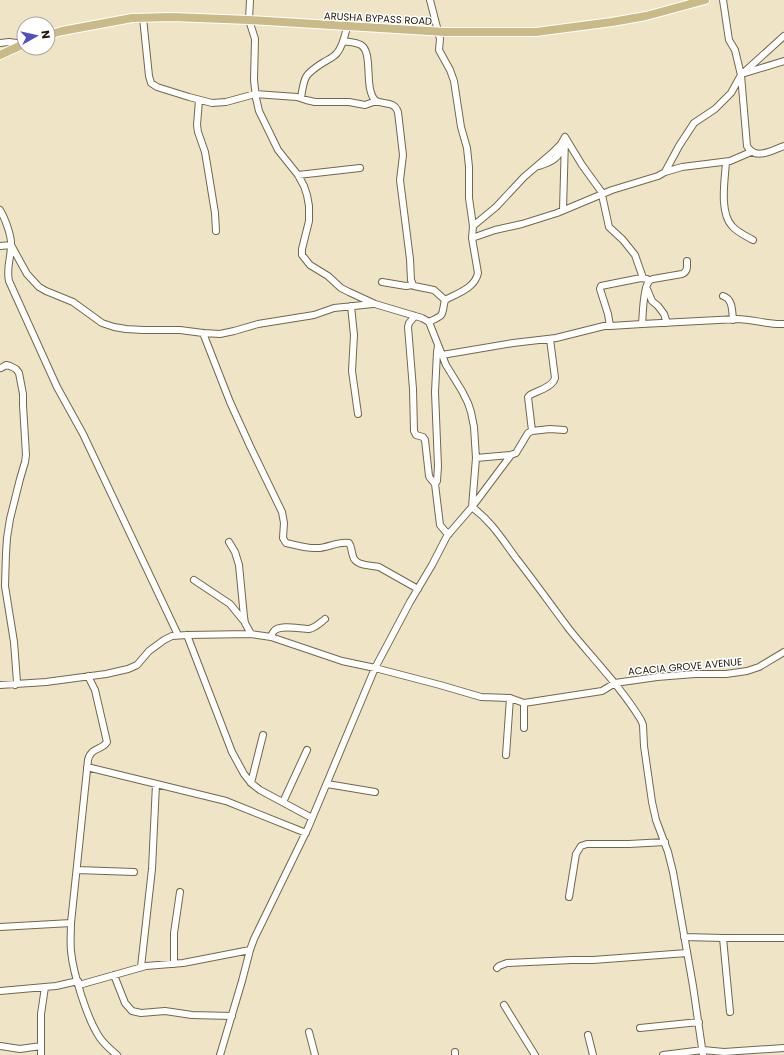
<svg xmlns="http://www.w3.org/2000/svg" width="784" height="1055" font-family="Poppins,sans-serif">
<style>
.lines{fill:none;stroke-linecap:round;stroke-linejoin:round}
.minor-casing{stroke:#71684c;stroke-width:8}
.major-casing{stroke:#fff;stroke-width:10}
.minor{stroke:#fff;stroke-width:6}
.major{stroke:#caba87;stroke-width:8}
.labels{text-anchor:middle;stroke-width:3;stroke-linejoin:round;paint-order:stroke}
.street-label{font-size:10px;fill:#1b180d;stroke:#fff}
</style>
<rect width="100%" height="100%" fill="#efe5c6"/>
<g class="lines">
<defs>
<path id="minor" d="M723,0L729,40L735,50L741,75L747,146C755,161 772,150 784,146
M143,18L149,76L151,83L157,87L189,97L212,103L226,102L255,94L297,97L306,100L315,102H349L365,105L376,101
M343,41C348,42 356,42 361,45C374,53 363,90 376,101C386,105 394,101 398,112L403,155L400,180L410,259L411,280L413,285L414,286L434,290L445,300
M0,43L9,42L24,44
M745,73L784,61
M301,98C304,76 305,74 324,62C329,59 334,57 337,53C343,46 345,35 347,27
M199,100L197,125L198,132L205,152L208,170L215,213L216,231
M565,137L582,165L603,194
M726,162C725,179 719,212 732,226C737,232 746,236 753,240
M539,166C552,162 560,158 563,144
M665,172L679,146L694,123L715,109L731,93L741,75L784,36
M298,175L360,168
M602,195L609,227L623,240L635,255L643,278
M0,210C5,218 12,237 11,246C11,258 6,268 9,281L57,387L83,434L178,635
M563,210L565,139
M473,226L496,207L524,177L552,153L561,144L565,137
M472,238L495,230L522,224L557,213L612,190L658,176L665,172L682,167L730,161L751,152
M0,246L11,245L27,274L39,287L46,291L73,302L102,323L114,327L126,329L143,330H180L203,333L220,334L234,331L258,324L314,315L334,308L373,304
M382,282L406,286L413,285
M647,289L652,301L658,306L664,314L667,323
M723,296C733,299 732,311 733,320
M351,306L354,335L352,371L358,414
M415,316L409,323L408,327L413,389L414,431L416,435L423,437L425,440L429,476C430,479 433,481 435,484L440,525L445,531L449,534
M429,322C446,314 441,316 445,300C458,293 475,288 478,273L472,238L473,226L469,198V167L467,148L461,127L454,81L450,70L439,50L440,39L430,0
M642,324C643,314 643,290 648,283C650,280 650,280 653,279L682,274C688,272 687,266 687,261
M610,326L608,314L600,289L601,286L641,278L647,279
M203,333L230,402L250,446L282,512L284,523L283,538L286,543C296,545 307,549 317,548C328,548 338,541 349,543C352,547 351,551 353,556C355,566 370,565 379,567L418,589
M442,355L513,343L556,338L604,326H610L642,324L737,319C753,319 768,325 784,324
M1,368L6,365L10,366L16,369L19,373L23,394V405L26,455L25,462L20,479L10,519L7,538L6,553L5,586L14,642L17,682L15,685
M532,431L528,397L530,395C537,391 553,387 555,378L550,339
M511,455L472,507C492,522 502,539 516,558C534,581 551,605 569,629C593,659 621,687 641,720L643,725L644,746L652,802L656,820L668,852L673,872L693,986L703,1055
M476,458L511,455L516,453L528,433L532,431L550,429L564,430
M435,484L437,481L438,466L435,392L437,352L438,346
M229,542L235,552L239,565L244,617L245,623L251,634
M194,580L230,604L243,620
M187,635L232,752L244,774L251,783L260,790L312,818
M271,637C272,635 272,633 274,631C280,624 300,629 309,629C315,628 320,623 325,619
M88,676L95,690L107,742C101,751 91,747 88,760L71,923C71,932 70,942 71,951C73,973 87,1019 100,1038C105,1045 111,1050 117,1055
M0,685L46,682L106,674L128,669L137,665L149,651L164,640L172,636L187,635L251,634L271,637L342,661L375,668L440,685L481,697L510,698L524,703L602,691L615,683L657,677L695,674H726L747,671L759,667L784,652
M524,728V703
M506,755L510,698
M87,767L226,801L306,833
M251,783L263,735
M327,784L375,792
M283,802L307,750
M77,870L134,872
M569,897L576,854L581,846L587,844H629L665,842
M0,927L71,923
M684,937L723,938H784
M723,938L730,1012
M174,964V933L180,892
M141,967L152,869L156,784
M497,968L499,966L507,963L572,960H593L687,953
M114,975L125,1003L132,1011L141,1013L165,1011L192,1015L232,1016
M79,985L146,966L183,963L250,950
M0,991L56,986L78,981
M504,1005L535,1055
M640,1028L699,1022
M309,1032L315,1055
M588,1035L593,1055
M0,1046L20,1049L41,1046
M41,1055V1014L45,987
M220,1055L242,981L250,950L254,939L308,828L375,668L410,602L432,565L447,536L472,507L476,458L474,427L471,412L468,403L462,391L446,365L429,322L422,318L375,304L349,292L341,288L328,276L310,265L302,255V249L309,221V206L307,195L304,186L298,175L278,150L259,111L256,98L254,80L255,39L249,20L250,0
M455,1055V1052
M663,1055L703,1050L724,1052L784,1048"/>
<path id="major" d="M48,35L62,31L132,18L172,17L249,20L445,32H536L612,22L646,16L705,0
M0,55L24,44"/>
</defs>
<use href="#minor" class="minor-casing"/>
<use href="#major" class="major-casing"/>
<use href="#minor" class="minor"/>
<use href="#major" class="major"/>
</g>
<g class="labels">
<g class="street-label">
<text transform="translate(378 18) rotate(3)" y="4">ARUSHA BYPASS ROAD</text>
<text transform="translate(685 666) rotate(-5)" y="4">ACACIA GROVE AVENUE</text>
</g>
</g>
<g transform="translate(36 36) rotate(82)"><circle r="19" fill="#ffffff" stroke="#a4a39e"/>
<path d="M0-3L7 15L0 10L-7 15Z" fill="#504fc6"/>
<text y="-6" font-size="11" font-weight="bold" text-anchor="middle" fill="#1b180d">N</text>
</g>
</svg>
